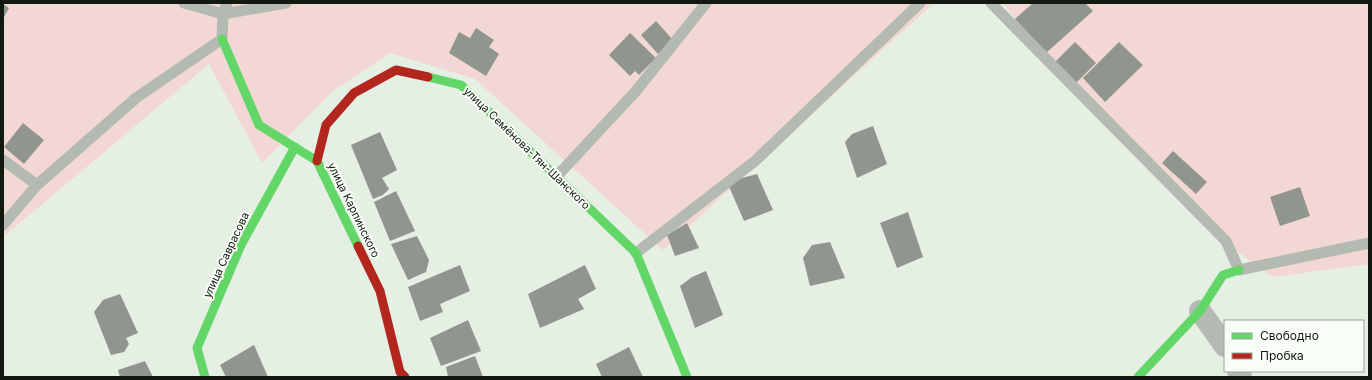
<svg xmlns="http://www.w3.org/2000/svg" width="1372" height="380" font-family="Inter,sans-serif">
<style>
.green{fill:#f3d7d5}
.building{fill:#90968e}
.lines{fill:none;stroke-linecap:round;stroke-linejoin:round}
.lane{stroke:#b3bab1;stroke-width:11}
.street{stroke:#b3bab1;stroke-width:22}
.fast{stroke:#63d668;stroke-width:9}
.jam{stroke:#b3261e;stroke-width:9}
.labels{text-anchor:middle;stroke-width:4;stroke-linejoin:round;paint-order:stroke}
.street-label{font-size:11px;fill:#131911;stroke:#f7fef5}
</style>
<rect width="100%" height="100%" fill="#e6efe4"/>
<path class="green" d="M3,3H934L663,250L475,79L390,53L333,91L262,163L209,64L3,237Z
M1003,3H1369V264L1273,277L1231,247L1015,19Z"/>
<path class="building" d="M1033,3H1085L1093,11L1046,53L1015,19Z
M3,4L9,8L3,19Z
M656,21L673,40L658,54L641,35Z
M476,28L494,40L489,47L499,54L486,76L449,53L459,32L470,38Z
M630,33L656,58L639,75L635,71L630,76L609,55Z
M1075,42L1096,63L1076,83L1055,62Z
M1119,42L1143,65L1105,102L1083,78Z
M23,123L44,140L24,164L4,147Z
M873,126L887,164L857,178L845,142L852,134Z
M380,132L397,170L382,178L389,189L383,195L373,199L351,145Z
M1173,151L1207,182L1196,194L1162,163Z
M757,174L773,210L744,221L727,182Z
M1300,187L1310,216L1280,226L1270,197Z
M396,191L415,231L390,241L374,202Z
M908,212L923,257L897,268L880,223Z
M687,223L699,248L675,256L667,235Z
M417,236L429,260L426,272L408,280L391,244Z
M830,242L845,278L810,286L803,258L812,245Z
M460,265L470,291L440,304L443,312L420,321L408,287Z
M585,265L596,289L578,299L584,309L540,328L528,294Z
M706,271L723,315L695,328L680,286L692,277Z
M120,294L138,333L126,338L129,344L124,352L111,355L94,312L103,300Z
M468,320L481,351L441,366L430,338Z
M254,345L268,377H226L220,365Z
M629,347L643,377H602L596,364Z
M475,356L483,377H448L446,367Z
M145,361L153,377H120L118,370Z"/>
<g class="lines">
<path class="lane" d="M184,3L223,14L286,3
M991,3L1226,241L1239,270L1369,243
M3,160L37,185
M557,176L636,91L706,3
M3,225L37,185L136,98L222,39L223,14L227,3
M636,253L755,161L920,3"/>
<path class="street" d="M1200,311L1225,346
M1238,371L1241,377"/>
<path class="fast" d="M222,39L259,125L317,161L358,246
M428,77L461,85L636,253L687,377
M205,377L197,348L241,245L295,147
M1138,377L1200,311L1223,275L1239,270"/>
<path class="jam" d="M317,161L326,125L354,93L396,70L428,77
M358,246L380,291L400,372L405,377"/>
</g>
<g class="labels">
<g class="street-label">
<text transform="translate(527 148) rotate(44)" y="4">улица Семёнова-Тян-Шанского</text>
<text transform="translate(354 210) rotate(64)" y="4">улица Карпинского</text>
<text transform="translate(226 255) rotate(-65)" y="4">улица Саврасова</text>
</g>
</g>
<rect width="1372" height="380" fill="none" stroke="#131911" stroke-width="8"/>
<rect x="1224" y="320" width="140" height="52" fill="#f7fef5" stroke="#9ca29a"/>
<rect x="1232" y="333" width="20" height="6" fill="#63d668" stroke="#9ca29a"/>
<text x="1260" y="340" font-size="12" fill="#131911">Свободно</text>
<rect x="1232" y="353" width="20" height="6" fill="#b3261e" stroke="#9ca29a"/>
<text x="1260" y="360" font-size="12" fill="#131911">Пробка</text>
</svg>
